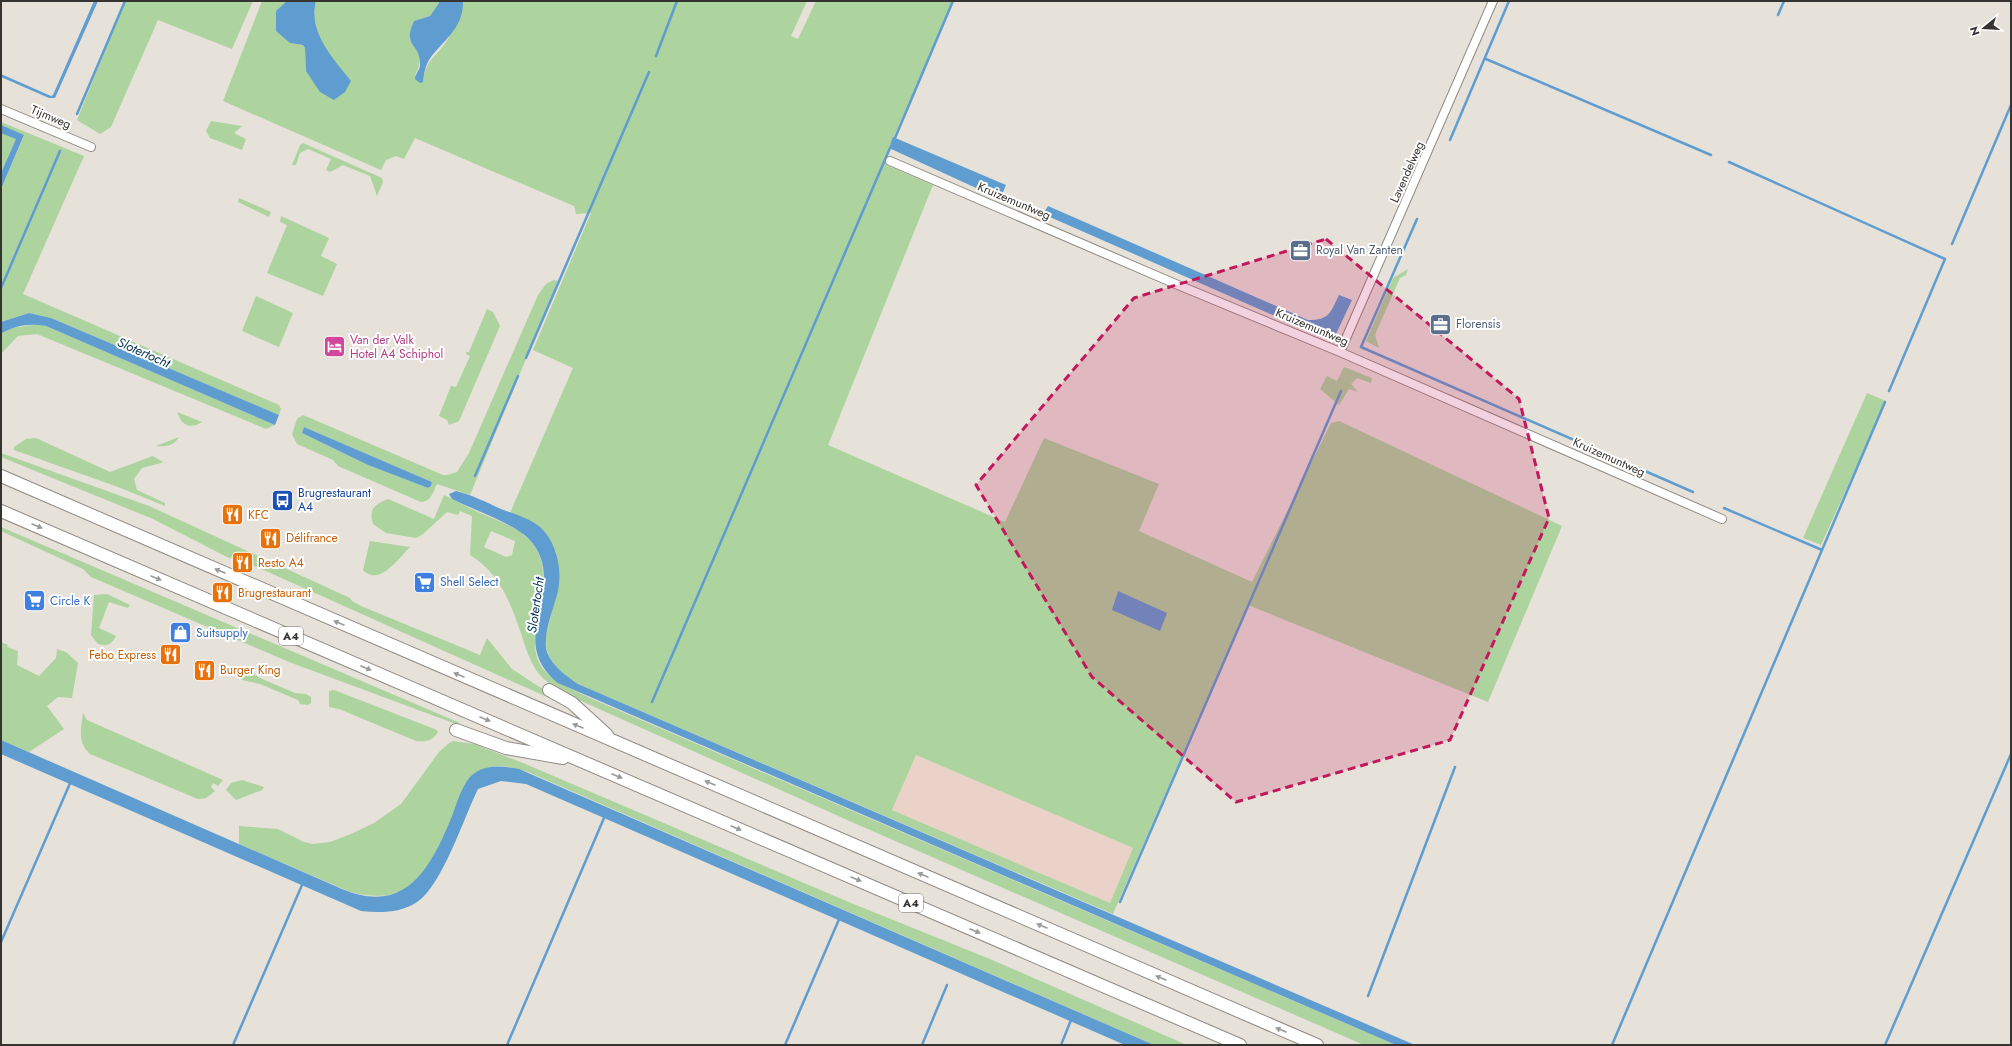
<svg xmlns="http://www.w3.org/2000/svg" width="2012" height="1046" font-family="Jost,sans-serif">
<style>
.industrial{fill:#ead2c8}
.green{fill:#add39f;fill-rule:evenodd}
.water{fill:#5f9dd1}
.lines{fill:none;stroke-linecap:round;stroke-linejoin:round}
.stream{stroke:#5f9dd1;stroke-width:2.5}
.minor-casing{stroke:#8e8982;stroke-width:10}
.highway-casing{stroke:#8e8982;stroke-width:14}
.minor{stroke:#fff;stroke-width:8}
.highway{stroke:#fff;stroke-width:12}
.oneway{fill:#9a9a98}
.marked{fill:#c2185b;fill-opacity:0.2;stroke:#c2185b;stroke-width:3;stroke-dasharray:8 5;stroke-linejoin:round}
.labels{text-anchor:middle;stroke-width:4;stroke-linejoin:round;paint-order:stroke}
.shield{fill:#fff;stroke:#72716f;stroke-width:1}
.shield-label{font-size:11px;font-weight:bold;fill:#363431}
.street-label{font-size:12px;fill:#363431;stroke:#fff}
.service-label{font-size:12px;fill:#4e5e75;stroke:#fff;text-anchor:start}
.hotel-label{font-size:12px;fill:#b23c85;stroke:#fff;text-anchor:start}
.transit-label{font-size:12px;fill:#164399;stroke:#fff;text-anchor:start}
.food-label{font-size:12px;fill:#c56008;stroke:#fff;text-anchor:start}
.shop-label{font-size:12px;fill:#366cbe;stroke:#fff;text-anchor:start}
.water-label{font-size:13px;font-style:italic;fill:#003154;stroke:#fff}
</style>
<rect width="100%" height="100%" fill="#e6e1d9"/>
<path class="industrial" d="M916,755L1133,848L1110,903L892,810Z"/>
<path class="green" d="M125,1H253L232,49L158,20L111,127L100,134L77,120Z
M262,1H287L290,43L303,45L305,48L306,71L328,52C317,39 312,18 316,1H438L439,3L430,16L414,21L410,40C419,52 423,61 415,75L423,82C426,58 435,59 446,42C453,32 458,17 463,5V1H807L791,36L798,39L816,1H954L889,148L886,165L933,185L828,445L1005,522L1044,438L1159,484L1139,531L1252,582L1331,423L1339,421L1562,526L1488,702L1248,605L1113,914L578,684L561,673L552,661L547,651L545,640L559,580L556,552L529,521L510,513L573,368L533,350L591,213L576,214L574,206L415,138L404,159L396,156L386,160L381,170L223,101ZM916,755L1133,848L1110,903L892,810Z
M211,121L242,126L234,133L246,139L242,150L210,138L206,131Z
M1,122L84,156L23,294L279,405L281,409L279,415L51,318L29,313L1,322V189L24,136L16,139L1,173Z
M303,143L382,178L383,182L377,196L370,176L343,165L330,172L326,170L331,159L308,149L300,153L296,165H292L300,145Z
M239,198L271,212L269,217L238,202Z
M281,216L329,238L321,256L337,264L323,296L267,273L287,225L280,222Z
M1408,269L1406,275L1400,278L1375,335L1379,348L1366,341L1393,278Z
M554,280L558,281L470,495L437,484C433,492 431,502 421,502L338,466L333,460L297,444L292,434L297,419L303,415L443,475H447L457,472L469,453L538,295L546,284ZM304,427L432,482L431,486L428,488L368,465L302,433Z
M256,296L293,313L279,347L242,331Z
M487,309L493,312L500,326L459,421L449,425L447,420L439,416L451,386L456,387L470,356L466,354V352H469Z
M38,324L46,326L275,425L266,429L37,334L18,336L1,354V334L12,328Z
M1344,367L1372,378L1371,383L1357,378L1351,384L1358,392L1349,389L1339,405L1320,389L1327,376L1337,381Z
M1867,393L1886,401L1821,545L1803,538Z
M177,412L202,422C189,430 182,425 177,412Z
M179,437C174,446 165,447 156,446Z
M36,438L110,472L153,456L163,462L161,463L142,468L134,479L137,490L165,503V506L118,487L14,450V447L26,439Z
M1,453L149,506L350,598L352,601L361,606L480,655L487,638L512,669L558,699L556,701L257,567L227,557L153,519L1,457Z
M444,495C455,500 465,506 476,511C495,520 520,527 533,544C564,586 511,645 550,676C561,685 577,691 590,698L1396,1045H1364L854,823L570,696C558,689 544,682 536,670C530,660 525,647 522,636C511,604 500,573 470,555L472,516L460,511L458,515L447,512L423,534L416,538L386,533L373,524C369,510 373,505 388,499L434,519ZM491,531L515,541L512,555L506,557L484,547Z
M1,527L460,723L456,724L289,662L91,577L83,569L1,531Z
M370,541L410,547C398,559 379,587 363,570Z
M107,594L130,605L128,608L109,602L99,628L116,636C112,644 107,647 98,644L91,635L94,595Z
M1,642L8,645L7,647L18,651L17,665L39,676L56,658L57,649L66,652L78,663L72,698L58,697L47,706L64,729L29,752L1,740Z
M245,669L262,679L295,693L306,694L311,697V703L308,705L300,704L298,700L260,684L242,680L240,675Z
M334,690L437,730L438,732C432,741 427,742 416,741L339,709L329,707V691Z
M83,713L87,720L223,780L218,786L213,783L211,787L215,791L206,798L198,799L90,754C77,742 81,729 83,713Z
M453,741L474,744L523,763L851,903L990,959L1187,1045H1154L528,772C515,769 500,763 486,768C478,771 474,777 469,784C460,795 456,806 451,819C429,870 412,910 348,891L239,844V826L278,829L304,842L313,844L330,842L351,834L374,823L401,804L439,752L449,743Z
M242,780L264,787L262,790L236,800L226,790L231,783Z"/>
<path class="water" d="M94,1H98L55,98H49L1,77V74L51,96L53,95Z
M287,1H316C308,33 333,58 351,81L345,92L334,100L320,92L306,71L305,48L303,45L290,43L276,31V11Z
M438,1H463C464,29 442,41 429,60C425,67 424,74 423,82L420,83L415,79C415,74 420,70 420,65C420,41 402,48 414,21L430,16L439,3Z
M1,125L24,135L1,189V173L16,139L1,133Z
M893,137L1006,185L1000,199L889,148Z
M1048,206L1308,320C1330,320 1330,313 1339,295L1352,300L1336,334L1325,338L1043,214Z
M29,313L51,318L279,415L275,425L46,326C31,323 14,325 1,334V322Z
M304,427L432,482L431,486L428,488L368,465L302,433Z
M456,491C472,495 486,502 501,509C514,514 529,518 540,527C558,543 563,573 557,595C553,610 542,637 547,652C553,667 565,675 578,684L1415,1045H1396L558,683C502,638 573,585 528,538C514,524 472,509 452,499L449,494Z
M1118,591L1167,613L1160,631L1112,610Z
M1,740L342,889C407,916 431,867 452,816C457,803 461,788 470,777C484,763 502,766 519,769L1154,1045H1125L526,784L501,781L478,789C464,817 442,886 417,902C401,913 380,913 361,911L1,754Z"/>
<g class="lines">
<path class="stream" d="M1778,15L1784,1
M656,56L677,1
M1486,59L1711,155
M77,114L125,1
M895,138L953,1
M1450,140L1509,1
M1729,162L1945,259L1889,391
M1417,219L1361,347L1693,492
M1952,244L2011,105
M1,288L60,151
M526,358L649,72
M475,476L518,376
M1822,550L1885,402
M652,702L890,148
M1120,902L1341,391
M1,942L71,781
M1368,996L1455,767
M233,1045L302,885
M507,1045L604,818
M785,1045L840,917
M922,1045L947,985
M1061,1045L1071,1020
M1612,1045L1822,550L1724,508
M1885,1045L2011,754"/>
<defs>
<path id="minor" d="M1,109L91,147
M890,161L1178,285L1340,352L1722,519
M1340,352L1493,1"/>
<path id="highway" d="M1,476L1317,1045
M1,511L1240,1045
M549,690L572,703L607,735
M456,730L506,748L563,758"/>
</defs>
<use href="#minor" class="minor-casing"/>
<use href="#highway" class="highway-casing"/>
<use href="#minor" class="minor"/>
<use href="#highway" class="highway"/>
</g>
<defs><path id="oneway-solid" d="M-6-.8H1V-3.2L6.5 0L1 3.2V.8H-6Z"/></defs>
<g class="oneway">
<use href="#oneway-solid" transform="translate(37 526) rotate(23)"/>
<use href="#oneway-solid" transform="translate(220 571) rotate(-157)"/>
<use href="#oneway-solid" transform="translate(156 578) rotate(23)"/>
<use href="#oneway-solid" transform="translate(339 623) rotate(-157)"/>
<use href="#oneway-solid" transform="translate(366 668) rotate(23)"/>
<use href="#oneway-solid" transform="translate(459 675) rotate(-157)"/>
<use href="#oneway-solid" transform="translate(485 719) rotate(23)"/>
<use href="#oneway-solid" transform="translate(578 726) rotate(-157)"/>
<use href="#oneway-solid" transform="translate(617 776) rotate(23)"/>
<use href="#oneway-solid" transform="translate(710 783) rotate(-157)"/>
<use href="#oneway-solid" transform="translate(736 828) rotate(23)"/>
<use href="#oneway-solid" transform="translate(923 875) rotate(-157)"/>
<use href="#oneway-solid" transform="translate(856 879) rotate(23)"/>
<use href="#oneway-solid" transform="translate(1042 926) rotate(-157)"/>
<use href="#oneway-solid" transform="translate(975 931) rotate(23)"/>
<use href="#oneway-solid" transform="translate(1161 978) rotate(-157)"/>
<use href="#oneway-solid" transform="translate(1281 1030) rotate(-157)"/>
</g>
<path class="marked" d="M1326,239L1519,399L1549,518L1450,740L1236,802L1092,677L976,485L1134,298Z"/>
<defs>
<symbol id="office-square" viewBox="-11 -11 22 22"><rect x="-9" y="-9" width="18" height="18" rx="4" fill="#5c6f8a" stroke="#fff"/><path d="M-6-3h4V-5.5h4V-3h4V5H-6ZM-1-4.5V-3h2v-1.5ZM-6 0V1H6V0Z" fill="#fff"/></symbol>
<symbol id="hotel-square" viewBox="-11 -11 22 22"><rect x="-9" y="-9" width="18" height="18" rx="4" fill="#d1479c" stroke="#fff"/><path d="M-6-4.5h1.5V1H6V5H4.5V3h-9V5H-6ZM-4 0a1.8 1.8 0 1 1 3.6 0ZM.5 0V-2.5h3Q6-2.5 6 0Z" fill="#fff"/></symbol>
<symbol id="bus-square" viewBox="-11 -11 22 22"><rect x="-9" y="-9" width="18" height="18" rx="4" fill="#1a4fb4" stroke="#fff"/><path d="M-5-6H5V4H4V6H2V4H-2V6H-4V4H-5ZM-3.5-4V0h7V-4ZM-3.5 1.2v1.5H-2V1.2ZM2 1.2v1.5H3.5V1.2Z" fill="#fff"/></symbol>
<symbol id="restaurant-square" viewBox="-11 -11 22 22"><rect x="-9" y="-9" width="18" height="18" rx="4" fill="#e8710a" stroke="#fff"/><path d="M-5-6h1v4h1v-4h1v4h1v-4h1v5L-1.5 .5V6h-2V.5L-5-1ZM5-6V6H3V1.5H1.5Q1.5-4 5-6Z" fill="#fff"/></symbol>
<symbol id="supermarket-square" viewBox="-11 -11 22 22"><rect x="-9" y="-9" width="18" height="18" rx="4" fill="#3f7fe0" stroke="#fff"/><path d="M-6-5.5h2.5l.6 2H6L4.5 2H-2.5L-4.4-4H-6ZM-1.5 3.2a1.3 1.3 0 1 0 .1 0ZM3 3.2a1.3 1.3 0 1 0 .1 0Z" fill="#fff"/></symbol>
<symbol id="shop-square" viewBox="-11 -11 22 22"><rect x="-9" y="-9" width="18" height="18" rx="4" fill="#3f7fe0" stroke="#fff"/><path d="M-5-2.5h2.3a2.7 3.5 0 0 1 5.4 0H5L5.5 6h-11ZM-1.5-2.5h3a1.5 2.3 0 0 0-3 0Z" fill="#fff"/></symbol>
</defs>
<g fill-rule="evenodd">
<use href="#office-square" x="1288" y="238" width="25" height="25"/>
<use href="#office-square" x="1428" y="312" width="25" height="25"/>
<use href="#hotel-square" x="322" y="334" width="25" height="25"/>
<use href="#bus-square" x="270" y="488" width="25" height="25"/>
<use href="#restaurant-square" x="220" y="502" width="25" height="25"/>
<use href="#restaurant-square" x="258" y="526" width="25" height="25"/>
<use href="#restaurant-square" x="230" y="550" width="25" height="25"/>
<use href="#supermarket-square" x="412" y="570" width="25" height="25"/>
<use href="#restaurant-square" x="210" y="580" width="25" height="25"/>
<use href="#supermarket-square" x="22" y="588" width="25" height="25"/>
<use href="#shop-square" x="168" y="620" width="25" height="25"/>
<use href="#restaurant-square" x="158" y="642" width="25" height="25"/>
<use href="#restaurant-square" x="192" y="658" width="25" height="25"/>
</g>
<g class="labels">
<g class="shield">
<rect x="279" y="627" width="24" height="18" rx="3"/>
<rect x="899" y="894" width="24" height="18" rx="3"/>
</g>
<g class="shield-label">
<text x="291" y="640">A4</text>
<text x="911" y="907">A4</text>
</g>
<g class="street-label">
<text transform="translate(51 117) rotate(23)" y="4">Tijmweg</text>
<text transform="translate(1407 172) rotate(-66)" y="4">Lavendelweg</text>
<text transform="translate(1014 201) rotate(23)" y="4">Kruizemuntweg</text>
<text transform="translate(1312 327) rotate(23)" y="4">Kruizemuntweg</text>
<text transform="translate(1609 457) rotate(24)" y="4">Kruizemuntweg</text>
</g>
<g class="service-label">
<text x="1316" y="254">Royal Van Zanten</text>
<text x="1456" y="328">Florensis</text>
</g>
<g class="hotel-label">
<text x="350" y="344">Van der Valk<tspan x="350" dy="14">Hotel A4 Schiphol</tspan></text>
</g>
<g class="transit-label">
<text x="298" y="497">Brugrestaurant<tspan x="298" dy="14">A4</tspan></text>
</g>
<g class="food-label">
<text x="248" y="519">KFC</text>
<text x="286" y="542">Délifrance</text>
<text x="258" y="567">Resto A4</text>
<text x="238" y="597">Brugrestaurant</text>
<text x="156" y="659" text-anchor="end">Febo Express</text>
<text x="220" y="674">Burger King</text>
</g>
<g class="shop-label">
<text x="440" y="586">Shell Select</text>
<text x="50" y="605">Circle K</text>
<text x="196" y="637">Suitsupply</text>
</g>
<g class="water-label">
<text transform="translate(144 352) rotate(24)" y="5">Slotertocht</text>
<text transform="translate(535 605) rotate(-82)" y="5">Slotertocht</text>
</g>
</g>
<rect width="2012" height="1046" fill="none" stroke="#363431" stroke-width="4"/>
<g transform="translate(1984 28) rotate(252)" stroke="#ffffff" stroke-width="3" paint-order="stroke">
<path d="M0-3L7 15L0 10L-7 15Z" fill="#363431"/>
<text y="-6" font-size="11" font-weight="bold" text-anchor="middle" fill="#363431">N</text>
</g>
</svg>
